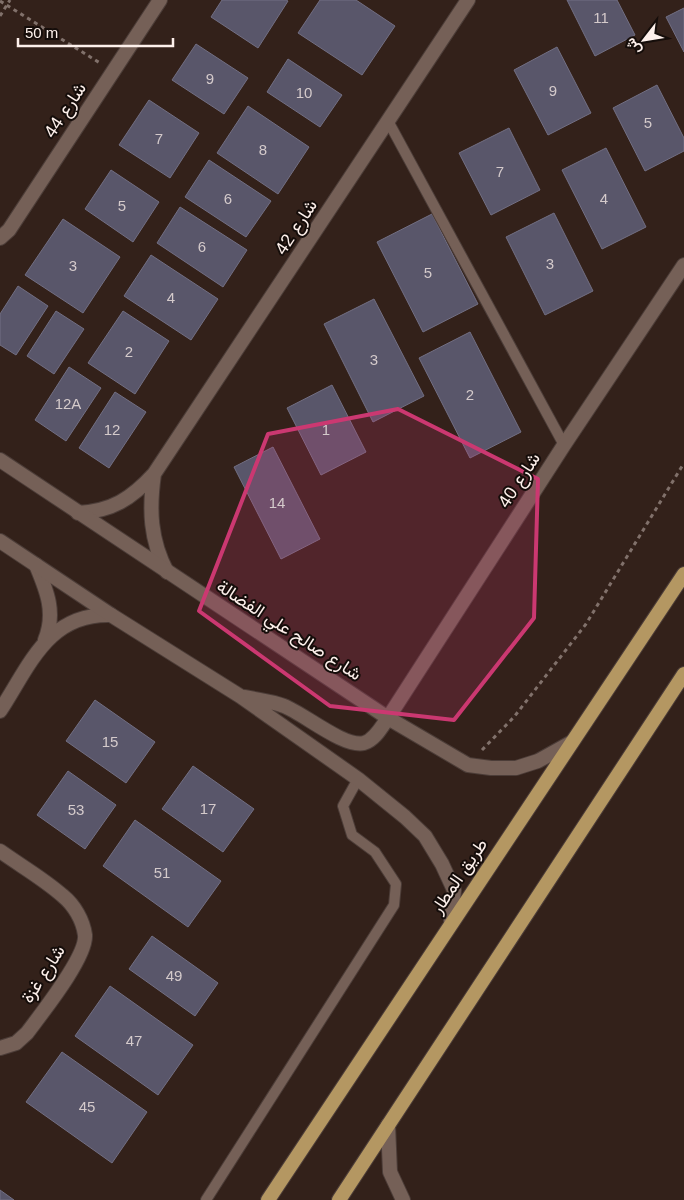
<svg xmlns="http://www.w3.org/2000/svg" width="684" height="1200" font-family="Arial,Vazirmatn,sans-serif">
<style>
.building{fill:#59566a;stroke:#726f83}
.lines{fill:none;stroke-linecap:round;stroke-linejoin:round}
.service-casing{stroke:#4c3d38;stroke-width:12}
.minor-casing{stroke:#4c3d38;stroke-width:16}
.tertiary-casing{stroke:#4c3d38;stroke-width:16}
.trunk-casing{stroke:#4c3d38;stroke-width:16}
.path{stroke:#81716b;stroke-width:3;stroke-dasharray:4 4;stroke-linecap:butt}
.service{stroke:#756057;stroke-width:10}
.minor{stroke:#756057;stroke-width:14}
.tertiary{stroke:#756057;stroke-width:14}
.trunk{stroke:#b49762;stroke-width:14}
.marked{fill:#cb3871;fill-opacity:0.2;stroke:#cb3871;stroke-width:4;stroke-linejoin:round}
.labels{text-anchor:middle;stroke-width:4;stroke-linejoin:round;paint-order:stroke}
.number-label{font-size:15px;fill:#d4cacb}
.street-label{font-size:18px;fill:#fdf0eb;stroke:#150d0a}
</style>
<rect width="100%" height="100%" fill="#33211a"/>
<path class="building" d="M222,0H286L288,1L258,48L211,17Z
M320,0H356L395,26L362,75L298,33Z
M567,0H617L635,35L595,56Z
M684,8V52L666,17Z
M196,44L248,78L224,114L172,80Z
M557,47L591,113L548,135L514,70Z
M288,59L342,95L320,127L267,92Z
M657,85L684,138V151L645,171L613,108Z
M149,100L199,133L170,178L119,145Z
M248,106L309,147L278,194L217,153Z
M509,128L540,190L491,215L459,153Z
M606,148L646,227L602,249L562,170Z
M209,160L271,201L246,237L185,197Z
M111,170L159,202L133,242L85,209Z
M180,207L247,250L223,287L157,243Z
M554,213L593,291L545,315L506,237Z
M432,214L478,304L423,332L377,242Z
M63,219L120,257L83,313L25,275Z
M151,255L218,299L191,340L124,296Z
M18,286L48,306L16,355L0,345V314Z
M374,299L424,396L373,422L324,324Z
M56,311L84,329L54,374L27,356Z
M123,311L169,341L135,394L88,363Z
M470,332L521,432L470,458L419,358Z
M69,367L101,388L66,441L35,420Z
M332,385L366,452L321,475L287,408Z
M115,392L146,412L109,468L79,448Z
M273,447L320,539L281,559L234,467Z
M95,700L155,742L126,783L66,741Z
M193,766L254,809L223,852L162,809Z
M68,771L116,805L85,849L37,815Z
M135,820L221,881L188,927L103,866Z
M152,936L218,983L195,1016L129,969Z
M110,986L193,1045L158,1095L75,1036Z
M62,1052L147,1112L112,1163L26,1102Z
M0,1190L14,1200H0Z"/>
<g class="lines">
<defs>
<path id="service" d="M388,121L564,445
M206,1200L394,905L396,884L375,852L352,835L343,806L358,779"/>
<path id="minor" d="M0,238L9,230L160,0
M154,474C149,509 150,540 167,572
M78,513C112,511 131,499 154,474L468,0
M36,565C47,591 56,613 45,640
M0,711C30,665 48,613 111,615
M388,718L564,445L684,265
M0,851C21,866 44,879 63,896C74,905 83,920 85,935C87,957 41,1014 27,1033L16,1043L0,1048"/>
<path id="tertiary" d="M0,460L388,718L468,765L491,768H516L538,761L572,742
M0,541L111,615L240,696L358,779L405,817L425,836L442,864L454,890L451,921
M245,697C258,700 272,701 284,706C303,713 344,748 364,743C375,740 382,726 388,718
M388,1125L390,1172L403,1200"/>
<path id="trunk" d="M268,1200L684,574
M339,1200L684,674"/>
</defs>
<use href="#service" class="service-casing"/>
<use href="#minor" class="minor-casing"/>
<use href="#tertiary" class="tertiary-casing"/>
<use href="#trunk" class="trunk-casing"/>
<path class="path" d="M0,1L100,63
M0,16L10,0
M482,750L514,717L586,624L684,463"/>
<use href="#service" class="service"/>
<use href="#minor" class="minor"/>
<use href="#tertiary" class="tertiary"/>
<use href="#trunk" class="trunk"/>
</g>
<path class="marked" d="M398,409L538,479L534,618L454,720L330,706L199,611L268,434Z"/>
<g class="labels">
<g class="number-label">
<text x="601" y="23">11</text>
<text x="210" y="84">9</text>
<text x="553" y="96">9</text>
<text x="304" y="98">10</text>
<text x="648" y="128">5</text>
<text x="159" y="144">7</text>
<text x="263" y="155">8</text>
<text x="500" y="177">7</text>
<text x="228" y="204">6</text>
<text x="604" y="204">4</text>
<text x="122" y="211">5</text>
<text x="202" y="252">6</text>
<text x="550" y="269">3</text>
<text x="73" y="271">3</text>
<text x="428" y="278">5</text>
<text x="171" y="303">4</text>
<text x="129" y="357">2</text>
<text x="374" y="365">3</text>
<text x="470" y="400">2</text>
<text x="68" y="409">12A</text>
<text x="112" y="435">12</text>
<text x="326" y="435">1</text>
<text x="277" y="508">14</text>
<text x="110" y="747">15</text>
<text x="208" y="814">17</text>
<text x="76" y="815">53</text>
<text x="162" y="878">51</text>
<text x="174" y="981">49</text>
<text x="134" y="1046">47</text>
<text x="87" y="1112">45</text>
</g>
<g class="street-label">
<text transform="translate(65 110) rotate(-57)" y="6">شارع 44</text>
<text transform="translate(296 227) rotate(-57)" y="6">شارع 42</text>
<text transform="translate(519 480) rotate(-57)" y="6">شارع 40</text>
<text transform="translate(289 630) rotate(33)" y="6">شارع صالح علي الفضالة</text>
<text transform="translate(459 876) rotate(-56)" y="6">طريق المطار</text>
<text transform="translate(43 974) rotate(-57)" y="6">شارع غزة</text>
</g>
</g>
<g transform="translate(644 40) rotate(239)" stroke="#150d0a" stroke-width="4" paint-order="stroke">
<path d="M0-4L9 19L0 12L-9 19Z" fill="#fdf0eb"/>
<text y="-8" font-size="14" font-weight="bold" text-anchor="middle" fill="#fdf0eb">ش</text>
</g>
<path d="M18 38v8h155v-8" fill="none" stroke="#fdf0eb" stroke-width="2.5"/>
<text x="25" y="38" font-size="15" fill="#fdf0eb" stroke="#150d0a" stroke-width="4" paint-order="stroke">50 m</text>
</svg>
